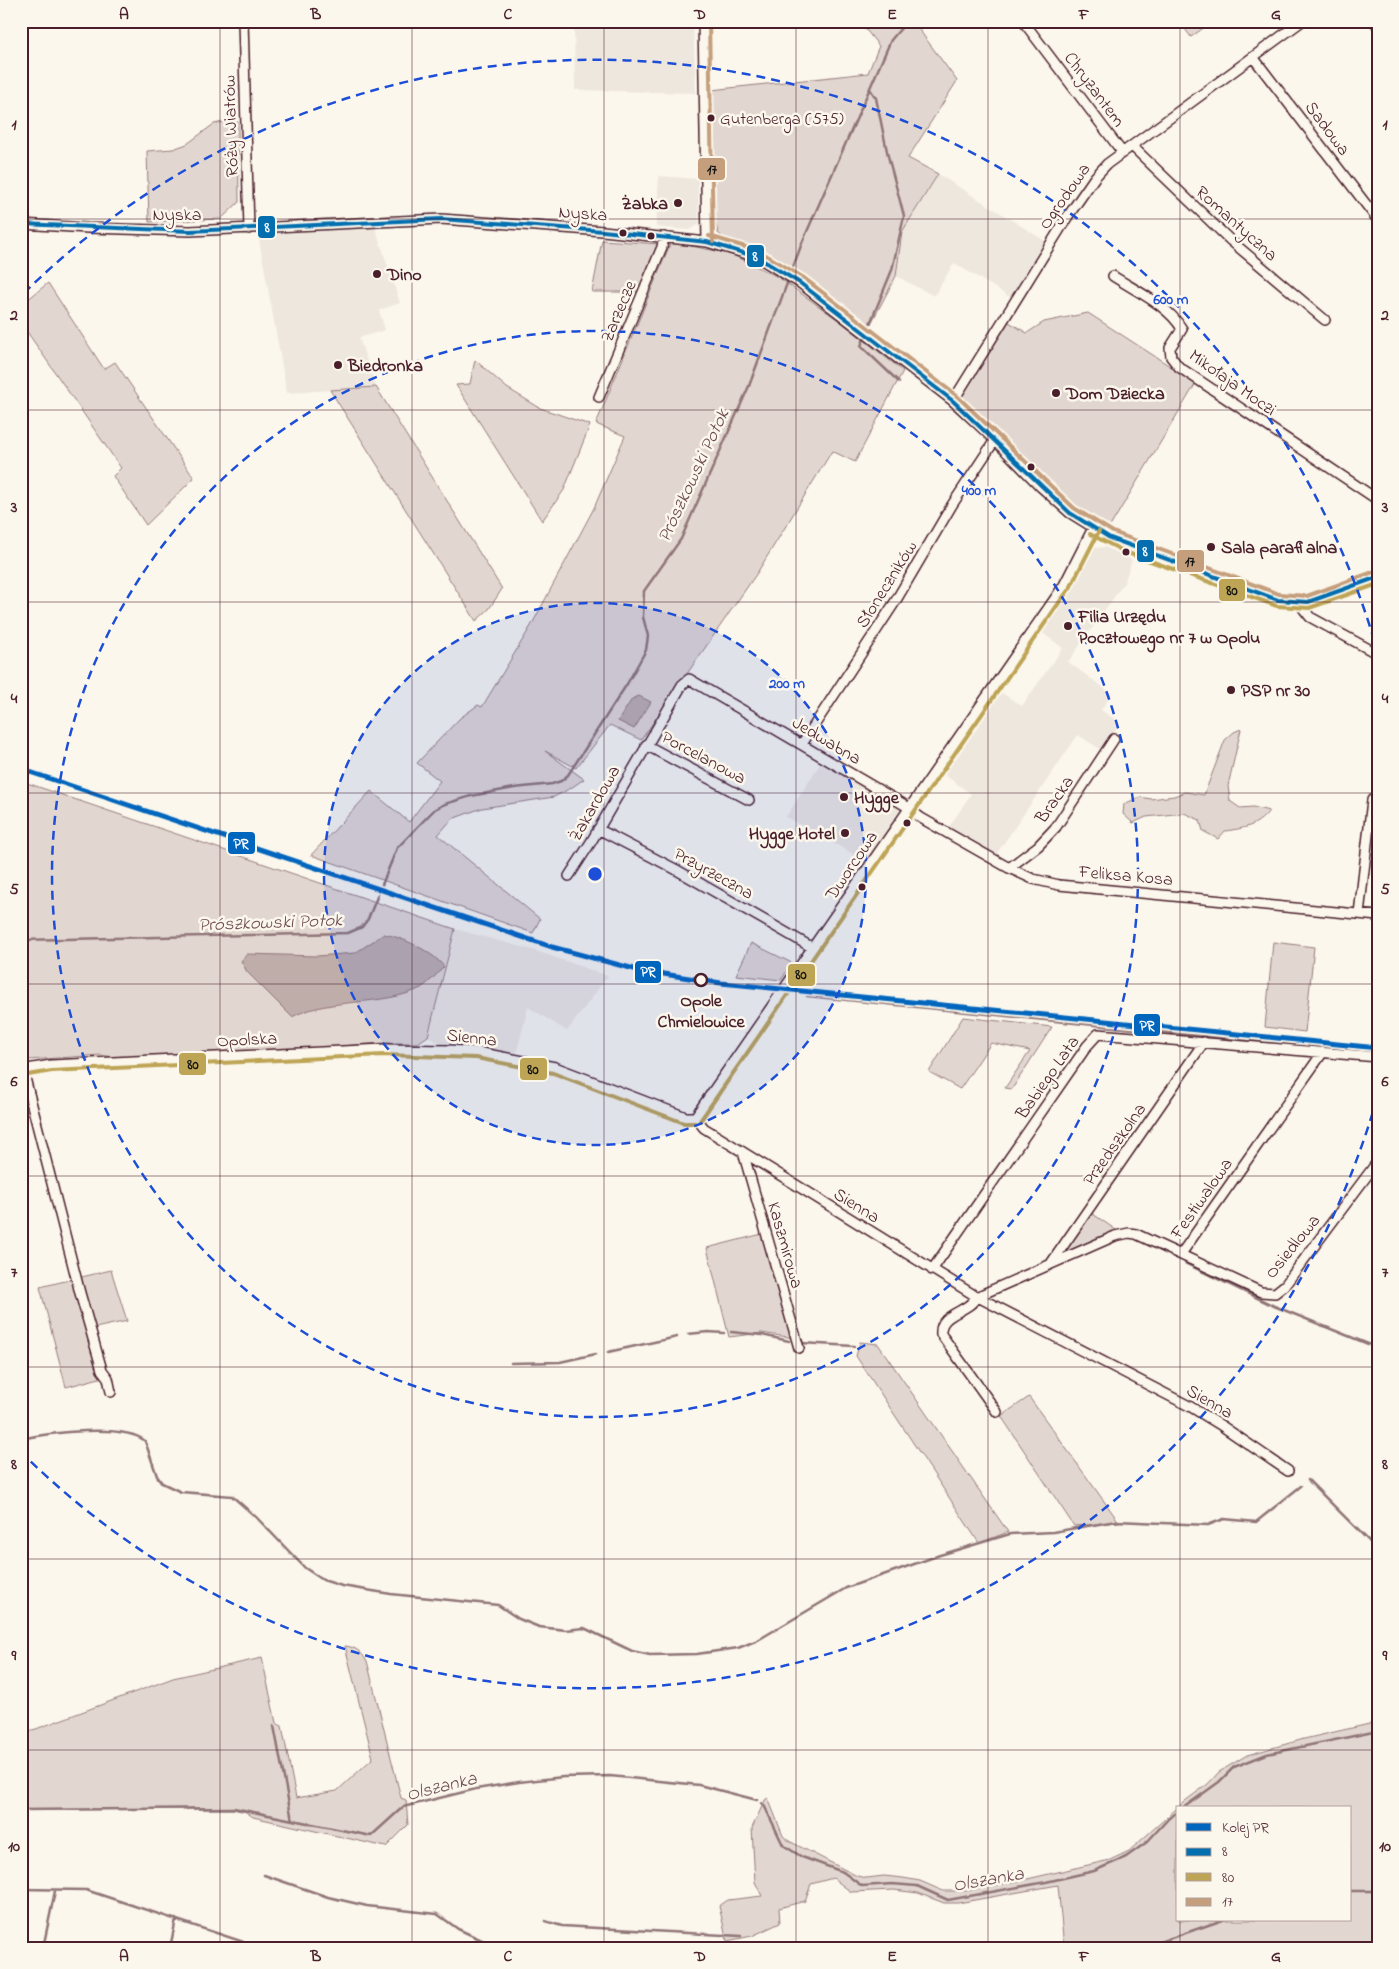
<svg xmlns="http://www.w3.org/2000/svg" width="1399" height="1969" font-family="'Indie Flower',sans-serif">
<style>
.built{fill:#eee7de}
.green{fill:#e2d7d0;stroke:#967b7e;fill-rule:evenodd}
.water{fill:#bfadaa;stroke:#907477}
.lines{fill:none;stroke-linecap:round;stroke-linejoin:round}
.stream{stroke:#907477;stroke-width:2.5}
.minor-casing{stroke:#4a1f2b;stroke-width:12}
.minor{stroke:#fbf7ec;stroke-width:9}
.bus-1-casing{stroke:#fbf7ec;stroke-width:8}
.bus-2-casing{stroke:#fbf7ec;stroke-width:8}
.bus-3-casing{stroke:#fbf7ec;stroke-width:8}
.bus-1{stroke:#056eaf;stroke-width:4}
.bus-2{stroke:#bea455;stroke-width:4}
.bus-3{stroke:#c59e7c;stroke-width:4}
.rail-1-casing{stroke:#fbf7ec;stroke-width:9}
.rail-1{stroke:#0065bd;stroke-width:5}
.grid{fill:none;stroke:#4a1f2b;stroke-width:1;stroke-opacity:0.55}
.ring{fill:none;stroke:#1d4ed8;stroke-width:2.5;stroke-dasharray:9 6}
.bus-dot{fill:#4a1f2b;stroke:#fbf7ec;stroke-width:2}
.stop-dot{fill:#fbf7ec;stroke:#4a1f2b;stroke-width:2.5}
.labels{text-anchor:middle;stroke-width:5;stroke-linejoin:round;paint-order:stroke}
.bus-label{font-size:17px;fill:#4a1f2b;stroke:#fbf7ec;text-anchor:start}
.street-label{font-size:18px;fill:#4a1f2b;stroke:#fbf7ec}
.poi-label{font-size:18px;font-weight:bold;fill:#4a1f2b;stroke:#fbf7ec;text-anchor:start}
.stop-label{font-size:18px;font-weight:bold;fill:#4a1f2b;stroke:#fbf7ec}
.water-label{font-size:19px;font-style:italic;fill:#6d4a51;stroke:#fbf7ec}
.centre{fill:#1d4ed8;stroke:#fbf7ec;stroke-width:2.5}
.ring-label{font-size:15px;text-anchor:middle;font-weight:bold;fill:#1d4ed8;stroke:#fbf7ec;stroke-width:5;stroke-linejoin:round;paint-order:stroke}
.line-badge{stroke:#fbf7ec;stroke-width:2}
.badge-label{font-size:14px;text-anchor:middle;font-weight:bold;fill:#fff}
.pale-badge-label{font-size:14px;text-anchor:middle;font-weight:bold;fill:#111}
.neatline{fill:none;stroke:#4a1f2b;stroke-width:2}
.grid-label{font-size:16px;text-anchor:middle;font-weight:bold;fill:#4a1f2b}
</style>
<rect width="100%" height="100%" fill="#fbf7ec"/>
<filter id="ink" filterUnits="userSpaceOnUse"><feTurbulence type="fractalNoise" baseFrequency=".02" numOctaves="2"/><feDisplacementMap in="SourceGraphic" scale="10" xChannelSelector="R" yChannelSelector="G"/><feConvolveMatrix kernelMatrix="1 2 1 2 8 2 1 2 1" color-interpolation-filters="sRGB"/></filter>
<g filter="url(#ink)">
<path class="built" d="M574,21H693L696,93L575,90Z
M938,174L1050,244L1015,300L954,263L934,296L896,276L902,232Z
M659,176L698,179L699,225L688,230L656,227Z
M375,227L400,303L379,310L385,330L359,338L376,387L287,393L258,234Z
M1105,547L1132,560L1124,583L1068,662L1112,694L1101,710L1120,723L1103,751L1078,735L993,859L945,833L971,794L942,773L999,691L1022,706L1063,648L1041,632L1067,594L1090,552L1096,548Z
M822,761L902,808L866,861L786,817Z
M455,929L536,951L608,976L567,1031L528,1007L515,1059L449,1050L428,1036Z"/>
<path class="green" d="M859,21H917L915,24L957,81L908,158L938,174L902,232L896,276L866,333L800,283L740,251L718,233L715,219L711,90L868,73L879,46Z
M1179,21H1213L1191,37Z
M228,121L238,122L239,202L221,219L149,222L147,151L173,149L187,144L214,124Z
M602,240L659,244L640,292H592Z
M671,242L731,254L778,277L841,322L903,371L855,462L832,451L757,573L641,740L610,725L576,768L545,751L584,779L571,788L554,797L482,808L452,819L438,835L540,919L533,933L311,855L371,791L409,822L440,781L417,763L460,718L478,705L482,707L531,626L594,508L625,436L596,424Z
M48,283L104,369L115,362L194,478L146,525L113,476L121,468L21,323V305Z
M1088,313L1196,383L1105,535L1070,513L953,401L1004,319L1027,333L1044,322Z
M475,360L507,388L540,408L590,425L564,490L542,521L456,385L470,384Z
M376,387L502,589L489,609L476,621L330,390Z
M1241,729L1228,786L1230,801L1240,808L1253,807L1269,811C1256,827 1245,828 1225,831L1218,839L1203,831L1200,820L1184,813L1146,817L1133,823L1123,814L1124,804L1140,797L1151,799L1174,796L1185,792L1204,795L1225,740L1234,732Z
M21,781L455,929L428,1036L418,1043H383L138,1061L101,1055L28,1060L21,1062Z
M1273,942L1314,947L1305,1032L1265,1027Z
M751,943L792,963L781,980L736,975Z
M963,1017L1052,1027L1012,1089L1005,1088L1030,1051L991,1043L960,1089L929,1072Z
M1090,1212L1119,1232L1068,1252L1065,1250Z
M762,1234L794,1338L762,1333L729,1337L707,1248Z
M111,1270L127,1321L95,1328L107,1376L66,1387L40,1287Z
M860,1342L878,1344L1008,1532L979,1543L856,1356Z
M1029,1397L1119,1522L1074,1526L1001,1416Z
M345,1646C356,1647 361,1652 367,1661L401,1798L406,1800L408,1825L386,1847L253,1817L246,1812L232,1809L21,1810V1733L36,1729L173,1678L262,1658L276,1723L282,1726L296,1798L337,1791L373,1758Z
M1378,1722V1948H1064L1058,1885L958,1903H944L918,1893L894,1890L851,1892L833,1878L811,1884L805,1901L779,1908L780,1923L752,1936L727,1941L719,1906L728,1900L762,1896L755,1882L752,1828L765,1800L768,1798L783,1836L789,1841L857,1876L867,1878L884,1876L903,1878L920,1881L943,1891H965L1023,1880L1110,1860L1129,1851L1185,1801L1208,1784L1219,1772L1247,1755L1304,1739ZM1178,1808H1350V1920H1178Z"/>
<path class="water" d="M639,696L651,702L634,729L618,721L632,699Z
M384,934C402,937 434,952 444,967C437,974 429,983 421,988C382,1007 329,997 292,1017L247,972L241,961L247,954L317,956L355,953Z"/>
<g class="lines">
<path class="stream" d="M867,331L892,270L904,216L888,156L876,98L870,89
M865,336L861,346L899,382
M21,940L348,933L362,927L368,919L397,848L435,809L445,804L471,796L514,788L552,784L561,781L568,775L627,684L646,650L648,636L643,617L644,591L681,539L749,386L802,243L891,40L907,21
M807,996L1333,1049
M1185,1263L1274,1306L1378,1348
M731,1332L762,1335L789,1341
M688,1334L708,1332L724,1333
M801,1343L854,1346
M608,1352L677,1337
M511,1363L560,1362L596,1354
M21,1439C48,1433 124,1423 145,1441L157,1476L162,1483L181,1492L232,1496L257,1518L305,1568L323,1580L342,1586L391,1594L498,1605L519,1619L539,1627L566,1630L584,1628L632,1651L650,1655L697,1654L738,1648L758,1640L846,1588L940,1555L1010,1534L1053,1532L1116,1521L1208,1525L1224,1519L1256,1522L1301,1486
M1308,1480L1378,1550
M274,1726L292,1820
M761,1803L764,1805L783,1845L802,1857L843,1872L862,1886L892,1884L917,1886L948,1900L1046,1882L1094,1871L1126,1857L1147,1842L1169,1818L1178,1812
M1183,1808L1219,1782L1234,1767L1267,1754L1378,1731
M21,1810L234,1808L371,1836L403,1807L476,1789L519,1782L563,1777L610,1776L699,1785L757,1800
M264,1875L328,1897L367,1906L437,1914L458,1929L499,1948
M21,1889L86,1890L262,1948
M1350,1891H1378
M545,1921L562,1926L741,1936
M43,1948L55,1891
M170,1948L176,1919
M1142,1948L1223,1920"/>
<defs>
<path id="minor" d="M243,21L249,229
M703,21L707,242
M1023,21L1122,152
M1374,21L1378,26
M1253,57L1378,220
M1132,146L1230,240L1325,320
M21,224L88,228L190,231L441,219L603,231L707,242L757,257L800,283L953,401L995,440L1041,487L1070,513L1110,538L1278,600L1308,602L1378,577
M1113,276C1136,291 1168,305 1182,329L1170,348L1171,357L1179,367L1378,500
M599,397L662,247L664,237
M953,401L1068,216L1095,177L1107,164L1302,21
M1298,602L1310,617L1378,654
M802,744L895,602L952,505L995,440
M646,745L749,800
M598,829L675,869L813,948
M1009,868L1038,846L1056,827L1114,739
M569,876L591,842L682,685L689,679L903,804L921,818L1009,868L1033,879L1059,885L1378,916
M1359,914L1372,800
M21,1070L51,1065L384,1049L449,1050L477,1052L555,1067L686,1117H695
M23,1070L80,1293L102,1370L108,1378L111,1392
M695,1117L1056,597L1064,585L1093,528
M695,1117L704,1128L974,1295L1191,1407L1222,1426L1288,1471
M743,1152L799,1348
M1181,1254L1323,1052
M1052,1262L1204,1042
M932,1270L1087,1046L1098,1034L1378,1057
M997,1412L941,1334C939,1312 969,1313 976,1297L1115,1236L1129,1233L1136,1234L1261,1292L1275,1293L1285,1285L1378,1161"/>
</defs>
<use href="#minor" class="minor-casing"/>
<use href="#minor" class="minor"/>
<defs>
<path id="bus-1" d="M21,224L190,231L441,219L603,231L707,242L757,257L800,283L953,401L1070,513L1110,538L1278,600L1308,602L1378,577"/>
<path id="bus-2" d="M1090,534L1125,552L1277,606L1309,608L1378,584
M22,1076L52,1071L384,1055L476,1058L553,1073L684,1123H695
M700,1121L1061,600L1070,588L1099,531"/>
<path id="bus-3" d="M709,21L713,242
M709,236L759,251L804,278L957,396L1074,508L1113,532L1279,594L1307,596L1376,571"/>
</defs>
<use href="#bus-1" class="bus-1-casing"/>
<use href="#bus-2" class="bus-2-casing"/>
<use href="#bus-3" class="bus-3-casing"/>
<use href="#bus-1" class="bus-1"/>
<use href="#bus-2" class="bus-2"/>
<use href="#bus-3" class="bus-3"/>
<defs>
<path id="rail-1" d="M21,769L552,947L638,970L721,983L1378,1048"/>
</defs>
<use href="#rail-1" class="rail-1-casing"/>
<use href="#rail-1" class="rail-1"/>
</g>
</g>
<path class="grid" d="M220,21V1948M412,21V1948M604,21V1948M796,21V1948M988,21V1948M1180,21V1808M21,219H1378M21,410H1378M21,602H1378M21,793H1378M21,984H1378M21,1176H1378M21,1367H1378M21,1559H1378M21,1750H1378M1180,1920V1948"/>
<circle cx="595" cy="874" r="271" fill="#1d4ed8" fill-opacity=".12"/>
<g class="ring">
<circle cx="595" cy="874" r="271"/>
<circle cx="595" cy="874" r="543"/>
<path d="M1377 1098A814 814 0 0 1 24 1455M24 293A814 814 0 0 1 1377 650"/>
</g>
<g class="bus-dot">
<circle cx="711" cy="118" r="4.5"/>
<circle cx="678" cy="203" r="5"/>
<circle cx="623" cy="233" r="4.5"/>
<circle cx="651" cy="236" r="4.5"/>
<circle cx="377" cy="274" r="5"/>
<circle cx="338" cy="365" r="5"/>
<circle cx="1056" cy="393" r="5"/>
<circle cx="1031" cy="467" r="4.5"/>
<circle cx="1211" cy="547" r="5"/>
<circle cx="1126" cy="552" r="4.5"/>
<circle cx="1068" cy="626" r="5"/>
<circle cx="1231" cy="690" r="5"/>
<circle cx="844" cy="797" r="5"/>
<circle cx="907" cy="823" r="4.5"/>
<circle cx="845" cy="833" r="5"/>
<circle cx="862" cy="887" r="4.5"/>
</g>
<circle class="stop-dot" cx="701" cy="980" r="6"/>
<g class="labels">
<g class="bus-label">
<text x="720" y="124">Gutenberga (575)</text>
</g>
<g class="street-label">
<text transform="translate(1095 89) rotate(53)" y="6">Chryzantem</text>
<text transform="translate(230 126) rotate(-92)" y="6">Róży Wiatrów</text>
<text transform="translate(1328 128) rotate(53)" y="6">Sadowa</text>
<text transform="translate(1064 196) rotate(-55)" y="6">Ogrodowa</text>
<text transform="translate(583 213) rotate(4)" y="6">Nyska</text>
<text x="177" y="220">Nyska</text>
<text transform="translate(1237 223) rotate(42)" y="6">Romantyczna</text>
<text transform="translate(618 311) rotate(-67)" y="6">Zarzecze</text>
<text transform="translate(1233 382) rotate(35)" y="6">Mikołaja Moczi</text>
<text transform="translate(886 584) rotate(-58)" y="6">Słoneczników</text>
<text transform="translate(827 740) rotate(31)" y="6">Jedwabna</text>
<text transform="translate(704 757) rotate(28)" y="6">Porcelanowa</text>
<text transform="translate(1054 799) rotate(-55)" y="6">Bracka</text>
<text transform="translate(594 803) rotate(-60)" y="6">Żakardowa</text>
<text transform="translate(851 865) rotate(-56)" y="6">Dworcowa</text>
<text transform="translate(714 873) rotate(29)" y="6">Przyrzeczna</text>
<text transform="translate(1126 875) rotate(5)" y="6">Feliksa Kosa</text>
<text transform="translate(472 1037) rotate(7)" y="6">Sienna</text>
<text transform="translate(247 1039) rotate(-3)" y="6">Opolska</text>
<text transform="translate(1047 1077) rotate(-55)" y="6">Babiego Lata</text>
<text transform="translate(1114 1144) rotate(-55)" y="6">Przedszkolna</text>
<text transform="translate(1201 1198) rotate(-55)" y="6">Festiwalowa</text>
<text transform="translate(857 1205) rotate(32)" y="6">Sienna</text>
<text transform="translate(786 1245) rotate(74)" y="6">Kaszmirowa</text>
<text transform="translate(1292 1246) rotate(-51)" y="6">Osiedlowa</text>
<text transform="translate(1210 1401) rotate(30)" y="6">Sienna</text>
</g>
<g class="poi-label">
<text x="668" y="209" text-anchor="end">Żabka</text>
<text x="387" y="280">Dino</text>
<text x="348" y="371">Biedronka</text>
<text x="1066" y="399">Dom Dziecka</text>
<text x="1221" y="553">Sala parafialna</text>
<text x="1078" y="622">Filia Urzędu<tspan x="1078" dy="21">Pocztowego nr 7 w Opolu</tspan></text>
<text x="1241" y="696">PSP nr 30</text>
<text x="854" y="803">Hygge</text>
<text x="835" y="839" text-anchor="end">Hygge Hotel</text>
</g>
<g class="stop-label">
<text x="701" y="1006">Opole<tspan x="701" dy="21">Chmielowice</tspan></text>
</g>
<g class="water-label">
<text transform="translate(692 475) rotate(-65)" y="7">Prószkowski Potok</text>
<text transform="translate(270 921) rotate(-2)" y="7">Prószkowski Potok</text>
<text transform="translate(441 1785) rotate(-14)" y="7">Olszanka</text>
<text transform="translate(988 1878) rotate(-10)" y="7">Olszanka</text>
</g>
</g>
<circle cx="595" cy="874" r="8" class="centre"/>
<g class="ring-label">
<text x="1171" y="304">600 m</text>
<text x="979" y="495">400 m</text>
<text x="787" y="688">200 m</text>
</g>
<g class="line-badge">
<rect x="697" y="157" width="29" height="24" rx="5" fill="#c59e7c"/>
<rect x="257" y="215" width="19" height="24" rx="5" fill="#056eaf"/>
<rect x="746" y="244" width="19" height="24" rx="5" fill="#056eaf"/>
<rect x="1136" y="539" width="19" height="24" rx="5" fill="#056eaf"/>
<rect x="1176" y="549" width="29" height="24" rx="5" fill="#c59e7c"/>
<rect x="1218" y="578" width="28" height="24" rx="5" fill="#bea455"/>
<rect x="227" y="831" width="29" height="24" rx="5" fill="#0065bd"/>
<rect x="634" y="960" width="28" height="24" rx="5" fill="#0065bd"/>
<rect x="787" y="963" width="29" height="24" rx="5" fill="#bea455"/>
<rect x="1133" y="1013" width="28" height="24" rx="5" fill="#0065bd"/>
<rect x="178" y="1052" width="29" height="24" rx="5" fill="#bea455"/>
<rect x="519" y="1057" width="29" height="24" rx="5" fill="#bea455"/>
</g>
<g class="badge-label">
<text x="267" y="232">8</text>
<text x="755" y="261">8</text>
<text x="1145" y="556">8</text>
<text x="241" y="848">PR</text>
<text x="648" y="976">PR</text>
<text x="1147" y="1030">PR</text>
</g>
<g class="pale-badge-label">
<text x="712" y="174">17</text>
<text x="1190" y="566">17</text>
<text x="1232" y="595">80</text>
<text x="801" y="979">80</text>
<text x="193" y="1069">80</text>
<text x="533" y="1074">80</text>
</g>
<rect width="1399" height="1969" fill="none" stroke="#fbf7ec" stroke-width="55"/>
<rect x="1176" y="1806" width="175" height="115" fill="#fbf7ec" stroke="#b4a19f"/>
<rect x="1186" y="1823" width="25" height="8" fill="#0065bd" stroke="#b4a19f"/>
<text x="1222" y="1832" font-size="15" fill="#4a1f2b">Kolej PR</text>
<rect x="1186" y="1848" width="25" height="8" fill="#056eaf" stroke="#b4a19f"/>
<text x="1222" y="1856" font-size="15" fill="#4a1f2b">8</text>
<rect x="1186" y="1873" width="25" height="8" fill="#bea455" stroke="#b4a19f"/>
<text x="1222" y="1882" font-size="15" fill="#4a1f2b">80</text>
<rect x="1186" y="1898" width="25" height="8" fill="#c59e7c" stroke="#b4a19f"/>
<text x="1222" y="1906" font-size="15" fill="#4a1f2b">17</text>
<rect x="28" y="28" width="1344" height="1914" class="neatline"/>
<g class="grid-label">
<text x="124" y="19">A</text>
<text x="316" y="19">B</text>
<text x="508" y="19">C</text>
<text x="700" y="19">D</text>
<text x="892" y="19">E</text>
<text x="1084" y="19">F</text>
<text x="1276" y="19">G</text>
<text x="14" y="129">1</text>
<text x="1385" y="129">1</text>
<text x="14" y="320">2</text>
<text x="1385" y="320">2</text>
<text x="14" y="512">3</text>
<text x="1385" y="512">3</text>
<text x="14" y="703">4</text>
<text x="1385" y="703">4</text>
<text x="14" y="894">5</text>
<text x="1385" y="894">5</text>
<text x="14" y="1086">6</text>
<text x="1385" y="1086">6</text>
<text x="14" y="1277">7</text>
<text x="1385" y="1277">7</text>
<text x="14" y="1469">8</text>
<text x="1385" y="1469">8</text>
<text x="14" y="1660">9</text>
<text x="1385" y="1660">9</text>
<text x="14" y="1851">10</text>
<text x="1385" y="1851">10</text>
<text x="124" y="1961">A</text>
<text x="316" y="1961">B</text>
<text x="508" y="1961">C</text>
<text x="700" y="1961">D</text>
<text x="892" y="1961">E</text>
<text x="1084" y="1961">F</text>
<text x="1276" y="1961">G</text>
</g>
</svg>
